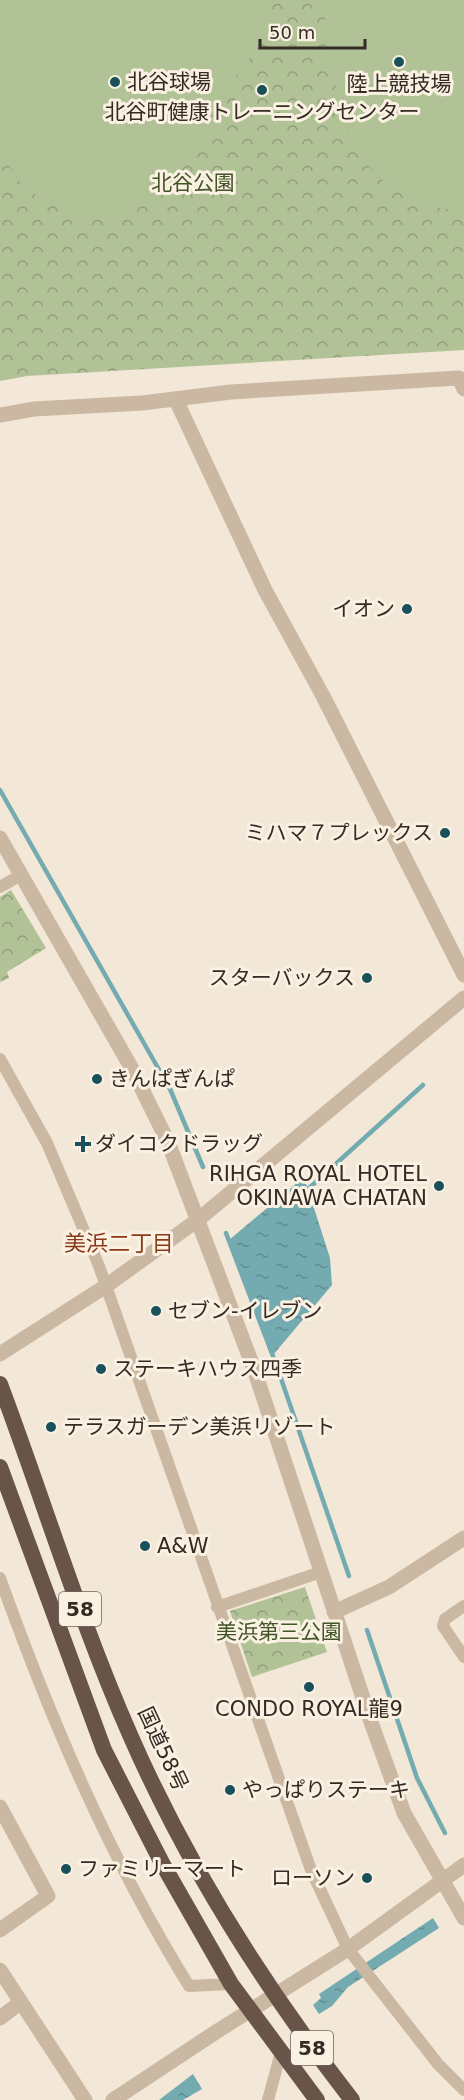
<svg xmlns="http://www.w3.org/2000/svg" width="464" height="2100" font-family="'DejaVu Sans','Noto Sans JP',sans-serif">
<style>
.park{fill:url(#park-crowns)}
.pitch{fill:#b0c296}
.water{fill:url(#water-ripples)}
.lines{fill:none;stroke-linecap:round;stroke-linejoin:round}
.stream{stroke:#74abb1;stroke-width:4.5}
.minor{stroke:#cbb8a2;stroke-width:12}
.tertiary{stroke:#cbb8a2;stroke-width:15}
.trunk{stroke:#685448;stroke-width:16}
.poi-dot{fill:#185159;stroke:#faf1e3;stroke-width:2}
.labels{text-anchor:middle;stroke-width:6;stroke-linejoin:round;paint-order:stroke}
.shield{fill:#faf1e3;stroke:#70665e;stroke-width:1.5}
.shield-label{font-size:20px;font-weight:bold;fill:#352b25}
.poi-label{font-size:21px;fill:#352b25;stroke:#faf1e3;text-anchor:start}
.park-label{font-size:21px;fill:#415527;stroke:#faf1e3}
.street-label{font-size:21px;fill:#352b25;stroke:#faf1e3}
.neighbourhood-label{font-size:22px;fill:#893b19;stroke:#faf1e3}
</style>
<defs>
<pattern id="park-crowns" width="20" height="18" patternUnits="userSpaceOnUse" patternTransform="scale(1.5)"><rect width="20" height="18" fill="#b0c296"/><path d="M2 6a3 3 0 1 1 6 0M12 15a3 3 0 1 1 6 0" fill="none" stroke="#909e7a"/></pattern>
<pattern id="water-ripples" width="26" height="14" patternUnits="userSpaceOnUse" patternTransform="scale(1.5)"><rect width="26" height="14" fill="#74abb1"/><path d="M2 4q2-2 4 0t4 0M15 11q2-2 4 0t4 0" fill="none" stroke="#608b90"/></pattern>
</defs>
<rect width="100%" height="100%" fill="#f3e7d7"/>
<path class="park" d="M0,0H464V350L27,376L0,381Z
M11,890L46,948L7,972L9,978L0,982V897Z
M305,1587L327,1652L252,1677L230,1611Z"/>
<path class="pitch" d="M0,0H271C279,36 223,89 202,117L212,126L161,196L150,203L127,211L98,214L69,212L43,201L21,183L0,153Z
M322,0H464V212C334,193 341,105 322,0Z"/>
<path class="water" d="M304,1177L330,1258L332,1285L273,1355L229,1240Z
M433,1918L439,1928L348,1987L332,2006L319,2014L313,2005L321,1998L319,1994Z
M193,2074L202,2089L183,2100H159Z"/>
<g class="lines">
<path class="stream" d="M0,790L170,1089L203,1167
M308,1189L423,1085
M226,1233L276,1364L349,1576
M367,1630L417,1778L445,1833"/>
<path class="minor" d="M0,887L21,875
M0,1059L47,1143L99,1266L311,1870L348,1949L438,2064L464,2090
M0,1578C51,1720 109,1857 189,1986L231,1984
M464,1606L445,1619L443,1626L464,1657
M217,1607L321,1572
M268,2100L281,2052"/>
<path class="tertiary" d="M176,400L265,590L323,696L464,975
M0,415L34,409L142,403L231,392L459,378L464,389
M0,838L131,1067L168,1142L254,1369L372,1725L404,1813L464,1918
M0,1354L106,1286L199,1219L464,998
M334,1612L389,1587L464,1538
M0,1807L48,1896L0,1930
M0,1970L85,2100
M0,2018L21,2002
M113,2100L219,2030L348,1949L464,1865"/>
<path class="trunk" d="M0,1384C44,1501 80,1622 131,1737C188,1867 265,1988 352,2100
M0,1467L104,1750L162,1863L231,1984L317,2100"/>
</g>
<g class="poi-dot">
<circle cx="399" cy="62" r="6"/>
<circle cx="115" cy="82" r="6"/>
<circle cx="262" cy="90" r="6"/>
<circle cx="407" cy="609" r="6"/>
<circle cx="445" cy="833" r="6"/>
<circle cx="367" cy="978" r="6"/>
<circle cx="97" cy="1079" r="6"/>
<path d="M80 1135h6v6h6v6h-6v6h-6v-6h-6v-6h6z"/>
<circle cx="439" cy="1186" r="6"/>
<circle cx="156" cy="1311" r="6"/>
<circle cx="101" cy="1369" r="6"/>
<circle cx="51" cy="1427" r="6"/>
<circle cx="145" cy="1546" r="6"/>
<circle cx="309" cy="1687" r="6"/>
<circle cx="230" cy="1790" r="6"/>
<circle cx="66" cy="1869" r="6"/>
<circle cx="367" cy="1878" r="6"/>
</g>
<g class="labels">
<g class="shield">
<rect x="59" y="1592" width="42" height="34" rx="4.5"/>
<rect x="291" y="2031" width="42" height="34" rx="4.5"/>
</g>
<g class="shield-label">
<text x="80" y="1616">58</text>
<text x="312" y="2055">58</text>
</g>
<g class="poi-label">
<text x="127" y="89">北谷球場</text>
<text x="399" y="91" text-anchor="middle">陸上競技場</text>
<text x="262" y="119" text-anchor="middle">北谷町健康トレーニングセンター</text>
<text x="395" y="616" text-anchor="end">イオン</text>
<text x="433" y="840" text-anchor="end">ミハマ７プレックス</text>
<text x="355" y="985" text-anchor="end">スターバックス</text>
<text x="109" y="1086">きんぱぎんぱ</text>
<text x="95" y="1151">ダイコクドラッグ</text>
<text x="427" y="1181" text-anchor="end">RIHGA ROYAL HOTEL<tspan x="427" dy="24">OKINAWA CHATAN</tspan></text>
<text x="168" y="1318">セブン-イレブン</text>
<text x="113" y="1376">ステーキハウス四季</text>
<text x="63" y="1434">テラスガーデン美浜リゾート</text>
<text x="157" y="1553">A&amp;W</text>
<text x="309" y="1716" text-anchor="middle">CONDO ROYAL龍9</text>
<text x="242" y="1797">やっぱりステーキ</text>
<text x="78" y="1876">ファミリーマート</text>
<text x="355" y="1885" text-anchor="end">ローソン</text>
</g>
<g class="park-label">
<text x="193" y="190">北谷公園</text>
<text x="279" y="1639">美浜第三公園</text>
</g>
<g class="street-label">
<text transform="translate(163 1749) rotate(65)" y="7">国道58号</text>
</g>
<g class="neighbourhood-label">
<text x="119" y="1251">美浜二丁目</text>
</g>
</g>
<path d="M260 39v9h105v-9" fill="none" stroke="#352b25" stroke-width="3"/>
<text x="269" y="39" font-size="18" fill="#352b25" stroke="#faf1e3" stroke-width="4.5" paint-order="stroke">50 m</text>
</svg>
